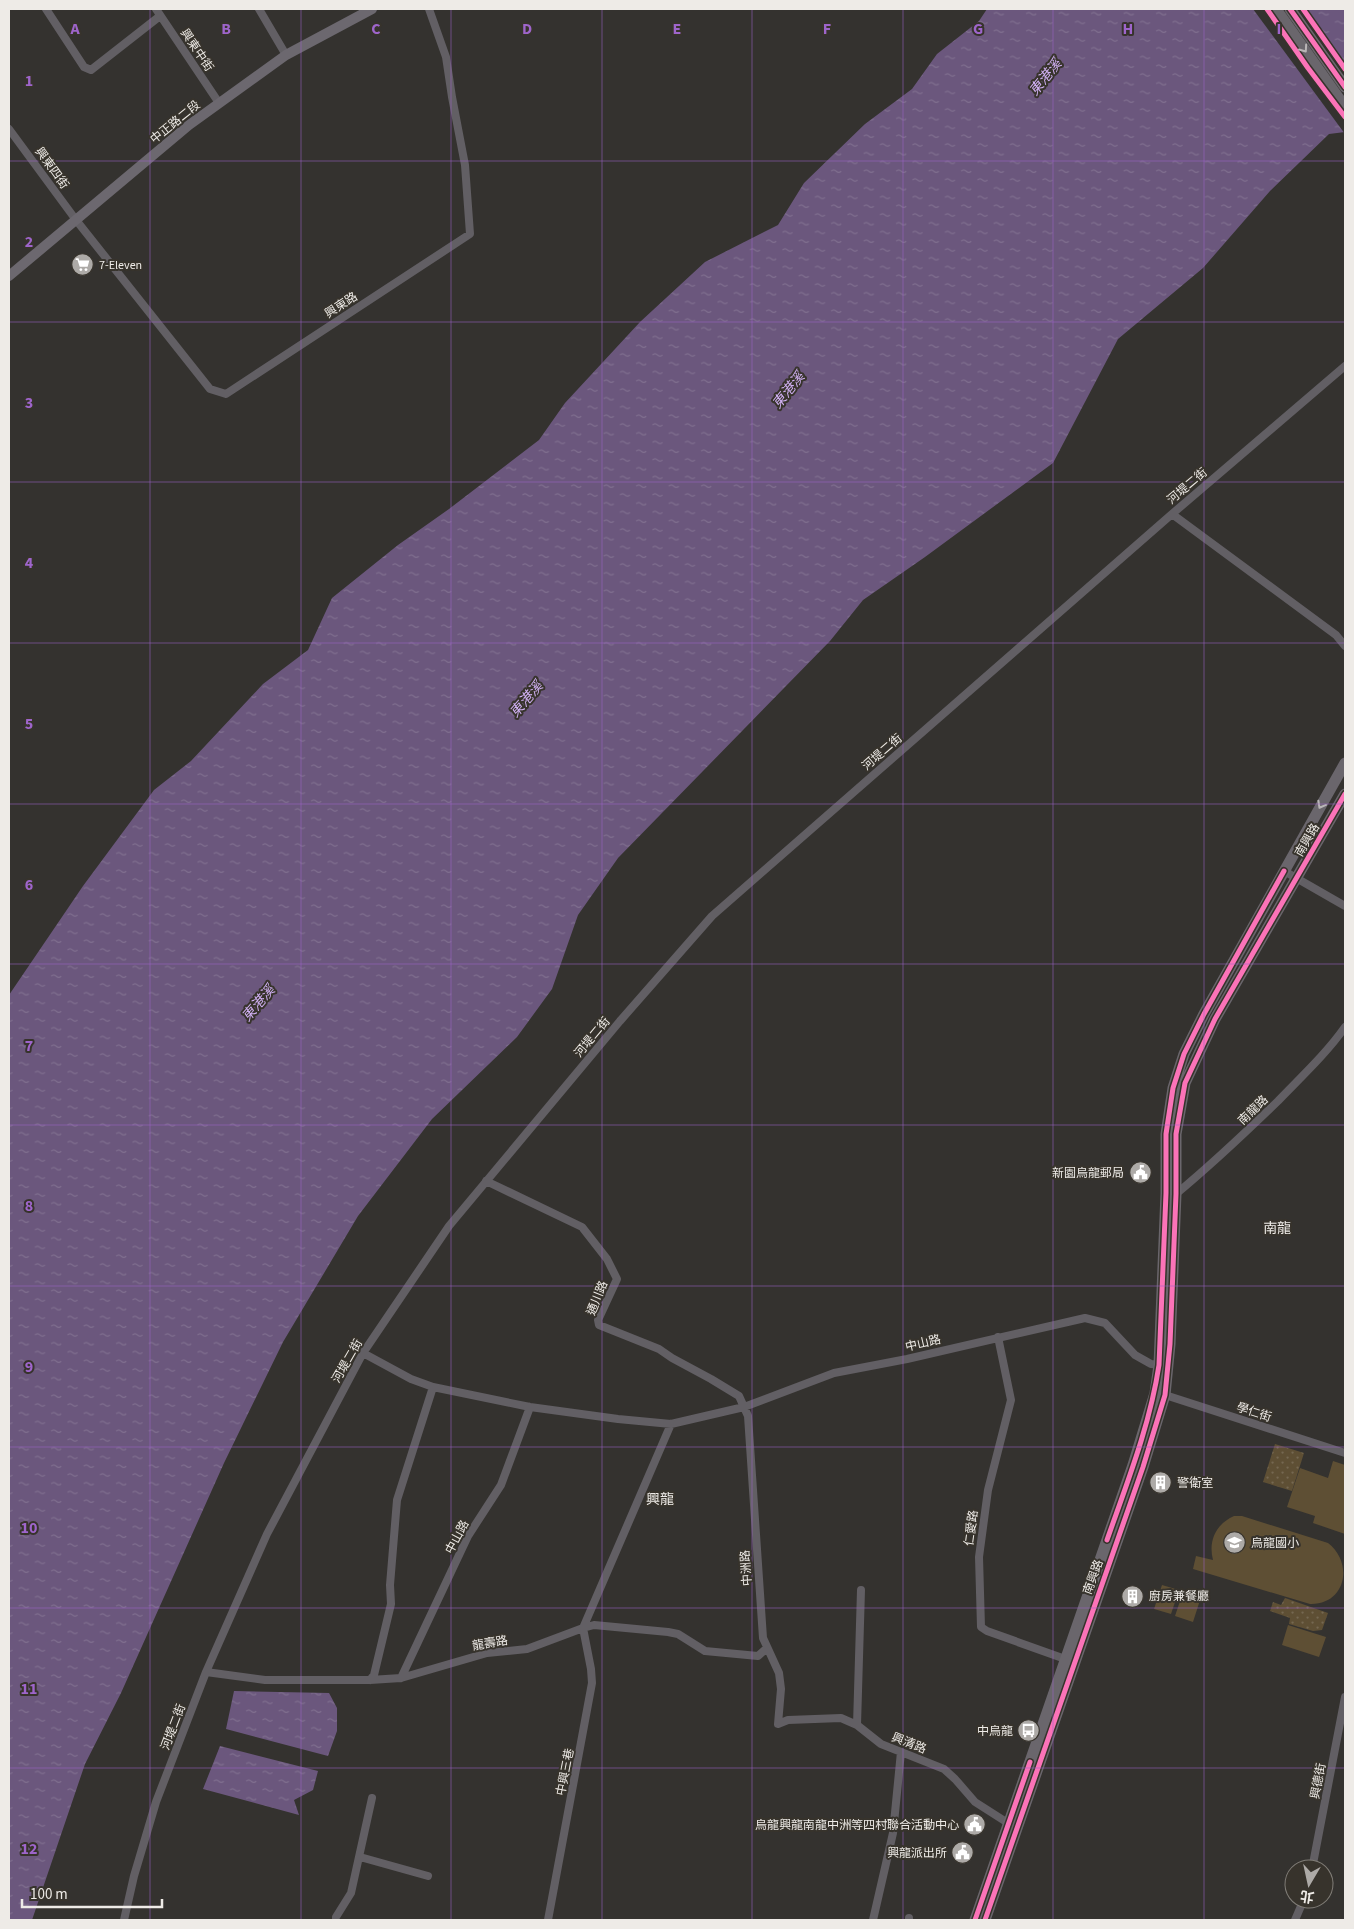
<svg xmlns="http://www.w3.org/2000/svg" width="1354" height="1929" font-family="'Source Sans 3','Noto Sans TC',sans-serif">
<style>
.grass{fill:#5e4f34}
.park{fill:url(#park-dots)}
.water{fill:url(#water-ripples)}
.pier{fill:#34322f}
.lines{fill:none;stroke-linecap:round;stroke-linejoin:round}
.minor{stroke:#625f64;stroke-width:8}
.secondary{stroke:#6c686f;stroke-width:10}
.primary{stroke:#6a666c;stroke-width:11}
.cycleway-casing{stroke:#37332c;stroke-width:8}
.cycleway{stroke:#fb73b8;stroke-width:5}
.oneway{stroke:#b9b6b6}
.grid{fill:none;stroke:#9e65cb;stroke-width:1;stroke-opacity:0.55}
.labels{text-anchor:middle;stroke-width:4;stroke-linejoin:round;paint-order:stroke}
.street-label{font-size:12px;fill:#eeebe7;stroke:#37332c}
.poi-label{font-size:12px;fill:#eeebe7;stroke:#37332c;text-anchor:start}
.water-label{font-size:14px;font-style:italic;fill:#d0b0f3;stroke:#37332c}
.neighbourhood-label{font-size:14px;fill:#eeebe7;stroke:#37332c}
.grid-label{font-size:16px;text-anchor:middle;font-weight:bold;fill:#9e65cb;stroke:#37332c;stroke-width:4;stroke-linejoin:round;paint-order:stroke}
</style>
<defs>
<pattern id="park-dots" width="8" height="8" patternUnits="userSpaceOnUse" patternTransform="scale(1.25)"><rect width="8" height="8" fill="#5e4f34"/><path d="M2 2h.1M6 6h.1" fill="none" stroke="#756851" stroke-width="1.8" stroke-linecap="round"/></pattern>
<pattern id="water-ripples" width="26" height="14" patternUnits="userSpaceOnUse" patternTransform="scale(1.25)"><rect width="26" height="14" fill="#6b577d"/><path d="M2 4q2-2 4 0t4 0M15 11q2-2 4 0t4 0" fill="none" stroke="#806f8f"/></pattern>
</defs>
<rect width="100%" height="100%" fill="#34322f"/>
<path class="grass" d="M1333,1461L1345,1465V1534L1313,1523L1315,1516L1287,1507L1300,1468L1328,1478Z
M1234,1516H1242L1328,1543C1354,1563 1346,1605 1310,1604L1193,1569L1196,1556L1213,1560C1208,1541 1216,1524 1234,1516Z
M1162,1585L1179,1590L1171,1614L1154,1609Z
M1183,1592L1201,1597L1193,1622L1175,1616Z
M1288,1625L1326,1637L1319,1657L1282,1645Z"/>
<path class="park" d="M1275,1444L1304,1453L1292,1491L1263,1482Z
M1285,1598L1328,1613L1322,1630L1313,1631L1289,1624L1290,1618L1270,1611L1273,1602L1281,1605Z"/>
<path class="water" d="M987,9H1345V132L1329,134L1270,191L1203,268L1118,339L1053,463L925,557L863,600L830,641L618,858L578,915L552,989L517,1037L432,1119L358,1216L283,1342L224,1463L121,1693L85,1764L32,1920H9V995L83,886L154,790L191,761L263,684L308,650L332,598L398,545L449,509L539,440L565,403L640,322L705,262L778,225L804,183L865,124L912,89L937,54L979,21Z
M234,1691L329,1693L337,1708V1731L328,1756L226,1729Z
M220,1746L318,1771L313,1790L294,1800L299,1815L203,1789Z"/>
<path class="pier" d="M1253,9H1307L1345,63V134Z"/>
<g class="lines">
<path class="minor" d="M46,9L84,67L91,70L160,16
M156,9L219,103
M259,9L286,55
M9,129L76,220L210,389L226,394L470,234L465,165L452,97L446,57L429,9
M1172,514L1336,635L1345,646
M1284,871L1345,906
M486,1181L582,1227L607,1259L617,1279L598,1320L599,1325L659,1349L672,1358L711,1379L739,1396L748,1416L763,1638L779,1673L781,1689L778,1724L788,1720L841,1718L857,1725L881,1744L944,1769L955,1779L975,1802L1011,1825
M1173,1194H1176C1211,1165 1245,1133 1278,1101C1301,1077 1326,1054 1345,1027
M998,1337L1011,1400L988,1490L979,1557L981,1627L987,1631L1068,1660
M363,1353L411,1379L433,1387L397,1500L390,1585L391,1604L374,1675L370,1680
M433,1387L530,1407L618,1419L671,1424L744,1407L834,1373L907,1359L1085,1318L1105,1323L1135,1355L1151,1364L1161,1365
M1162,1394L1345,1453
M206,1672L265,1680H370L401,1678L487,1653L527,1649L583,1628L594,1625L668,1632L678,1634L705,1651L758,1656L767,1648
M401,1678L468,1536L501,1485L530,1407
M857,1725L861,1590
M360,1857L428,1876
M1312,1869L1345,1697
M124,1920L134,1876L156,1802L206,1672L267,1534L363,1353L449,1226L620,1021L712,916L1172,514L1345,366
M336,1920V1917L351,1893L372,1798
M548,1920L592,1683L591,1669L583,1628L671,1424
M873,1920L893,1833L901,1752
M909,1920V1918
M1295,1920L1304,1899"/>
<path class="secondary" d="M9,276L189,125L286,55L372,9"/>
<path class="primary" d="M1276,9L1345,107
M1290,9L1345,87
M975,1920L1133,1465L1155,1393L1159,1365L1166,1193V1134L1173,1088L1184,1054L1204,1014L1345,763
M985,1920L1143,1467L1165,1395L1170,1344L1176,1194V1134L1185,1083L1215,1019L1345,794"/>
<defs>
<path id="cycleway" d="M1267,9L1308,68L1345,117
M1290,9L1345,87
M1303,9L1345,69
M1107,1540C1127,1483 1150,1425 1159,1365L1166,1193V1134L1173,1088L1184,1054L1204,1014L1284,871
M975,1920L1030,1762
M985,1920L1143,1467L1165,1395L1170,1344L1176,1194V1134L1185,1083L1215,1019L1345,794"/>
</defs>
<use href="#cycleway" class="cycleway-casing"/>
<use href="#cycleway" class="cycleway"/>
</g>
<defs><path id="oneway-chevron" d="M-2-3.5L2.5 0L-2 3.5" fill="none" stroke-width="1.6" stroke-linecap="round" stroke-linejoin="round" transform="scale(1.25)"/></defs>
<g class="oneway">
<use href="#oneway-chevron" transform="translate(1304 49) rotate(55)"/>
<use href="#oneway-chevron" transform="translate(1321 805) rotate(119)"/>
</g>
<path class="grid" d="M150,9V1920M301,9V1920M451,9V1920M602,9V1920M752,9V1920M903,9V1920M1053,9V1920M1204,9V1920M9,161H1345M9,322H1345M9,482H1345M9,643H1345M9,804H1345M9,964H1345M9,1125H1345M9,1286H1345M9,1447H1345M9,1608H1345M9,1768H1345"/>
<defs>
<symbol id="supermarket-disc" viewBox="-11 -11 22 22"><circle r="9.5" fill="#adaaa7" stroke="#37332c"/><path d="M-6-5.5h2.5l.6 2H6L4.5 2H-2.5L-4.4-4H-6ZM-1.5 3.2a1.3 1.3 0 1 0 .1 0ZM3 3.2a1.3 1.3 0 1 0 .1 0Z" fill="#fff"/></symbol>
<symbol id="civic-disc" viewBox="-11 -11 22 22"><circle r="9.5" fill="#adaaa7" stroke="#37332c"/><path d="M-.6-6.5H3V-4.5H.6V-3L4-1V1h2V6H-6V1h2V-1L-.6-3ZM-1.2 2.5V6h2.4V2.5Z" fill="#fff"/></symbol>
<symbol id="building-disc" viewBox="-11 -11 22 22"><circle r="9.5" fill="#adaaa7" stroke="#37332c"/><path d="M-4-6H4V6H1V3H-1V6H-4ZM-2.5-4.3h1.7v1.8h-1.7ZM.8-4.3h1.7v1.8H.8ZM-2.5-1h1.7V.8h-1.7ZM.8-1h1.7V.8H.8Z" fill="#fff"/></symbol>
<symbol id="school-disc" viewBox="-11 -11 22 22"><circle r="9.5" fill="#adaaa7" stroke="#37332c"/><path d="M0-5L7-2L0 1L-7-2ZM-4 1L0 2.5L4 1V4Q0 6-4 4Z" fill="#fff"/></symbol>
<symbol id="bus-disc" viewBox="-11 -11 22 22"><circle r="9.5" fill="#adaaa7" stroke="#37332c"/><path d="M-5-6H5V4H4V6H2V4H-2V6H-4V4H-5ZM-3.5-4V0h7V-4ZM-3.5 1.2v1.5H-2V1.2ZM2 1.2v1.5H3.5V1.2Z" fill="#fff"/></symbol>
</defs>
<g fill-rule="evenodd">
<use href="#supermarket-disc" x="70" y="252" width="25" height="25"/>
<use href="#civic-disc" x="1128" y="1160" width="25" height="25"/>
<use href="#building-disc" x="1148" y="1470" width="25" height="25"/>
<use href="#school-disc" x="1222" y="1530" width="25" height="25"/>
<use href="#building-disc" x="1120" y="1584" width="25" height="25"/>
<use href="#bus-disc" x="1016" y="1718" width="25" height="25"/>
<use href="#civic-disc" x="962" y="1812" width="25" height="25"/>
<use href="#civic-disc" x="950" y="1840" width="25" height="25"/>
</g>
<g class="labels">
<g class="street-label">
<text transform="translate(197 50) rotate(56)" y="4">興東中街</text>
<text transform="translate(175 122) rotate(-39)" y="4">中正路二段</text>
<text transform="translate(52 168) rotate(54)" y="4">興東四街</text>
<text transform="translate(341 305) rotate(-33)" y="4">興東路</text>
<text transform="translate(1187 486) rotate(-40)" y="4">河堤二街</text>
<text transform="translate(882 752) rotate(-41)" y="4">河堤二街</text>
<text transform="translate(1307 840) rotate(-60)" y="4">南興路</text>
<text transform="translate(592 1037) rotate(-50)" y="4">河堤二街</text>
<text transform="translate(1253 1110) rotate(-44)" y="4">南龍路</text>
<text transform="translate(597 1298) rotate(-68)" y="4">通川路</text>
<text transform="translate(923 1343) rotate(-13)" y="4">中山路</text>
<text transform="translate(347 1361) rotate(-60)" y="4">河堤二街</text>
<text transform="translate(1254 1412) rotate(18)" y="4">學仁街</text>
<text transform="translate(971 1528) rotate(-82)" y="4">仁愛路</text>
<text transform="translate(457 1537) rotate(-62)" y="4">中山路</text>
<text transform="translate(746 1568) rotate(-94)" y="4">中洲路</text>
<text transform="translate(1093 1577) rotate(-70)" y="4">南興路</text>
<text transform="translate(490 1643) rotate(-10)" y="4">龍壽路</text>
<text transform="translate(173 1727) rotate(-69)" y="4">河堤二街</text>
<text transform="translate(909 1743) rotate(21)" y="4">興清路</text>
<text transform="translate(565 1772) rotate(-79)" y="4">中興三巷</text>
<text transform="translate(1318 1781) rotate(-79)" y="4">興德街</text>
</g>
<g class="poi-label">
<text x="99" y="269">7-Eleven</text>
<text x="1124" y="1177" text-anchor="end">新園烏龍郵局</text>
<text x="1177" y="1487">警衛室</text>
<text x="1251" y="1547">烏龍國小</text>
<text x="1149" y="1600">廚房兼餐廳</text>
<text x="1013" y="1735" text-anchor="end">中烏龍</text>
<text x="959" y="1829" text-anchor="end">烏龍興龍南龍中洲等四村聯合活動中心</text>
<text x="947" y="1857" text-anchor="end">興龍派出所</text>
</g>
<g class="water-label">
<text transform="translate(1045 77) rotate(-51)" y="5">東港溪</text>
<text transform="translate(788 390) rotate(-51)" y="5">東港溪</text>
<text transform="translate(526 699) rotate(-49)" y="5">東港溪</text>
<text transform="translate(258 1003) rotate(-49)" y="5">東港溪</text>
</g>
<g class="neighbourhood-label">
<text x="1277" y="1233">南龍</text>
<text x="660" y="1504">興龍</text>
</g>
</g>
<g class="grid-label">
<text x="75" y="34">A</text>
<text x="226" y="34">B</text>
<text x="376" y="34">C</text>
<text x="527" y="34">D</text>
<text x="677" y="34">E</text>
<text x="827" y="34">F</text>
<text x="978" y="34">G</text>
<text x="1128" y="34">H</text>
<text x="1279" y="34">I</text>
<text x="29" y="86">1</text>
<text x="29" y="247">2</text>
<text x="29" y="408">3</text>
<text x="29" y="568">4</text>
<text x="29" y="729">5</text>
<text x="29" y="890">6</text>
<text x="29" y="1051">7</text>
<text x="29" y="1211">8</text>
<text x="29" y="1372">9</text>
<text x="29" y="1533">10</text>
<text x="29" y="1694">11</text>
<text x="29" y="1854">12</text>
</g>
<rect width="1354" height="1929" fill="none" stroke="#eeebe7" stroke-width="20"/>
<g transform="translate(1309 1884) rotate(189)"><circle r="24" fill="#37332c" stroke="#807d77"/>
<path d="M0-4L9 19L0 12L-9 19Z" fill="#adaaa7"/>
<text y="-8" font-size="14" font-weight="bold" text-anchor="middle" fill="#eeebe7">北</text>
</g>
<path d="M22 1899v8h140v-8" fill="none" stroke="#eeebe7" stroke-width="2.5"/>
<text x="30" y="1899" font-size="15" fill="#eeebe7" stroke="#37332c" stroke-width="4" paint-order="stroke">100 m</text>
</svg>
